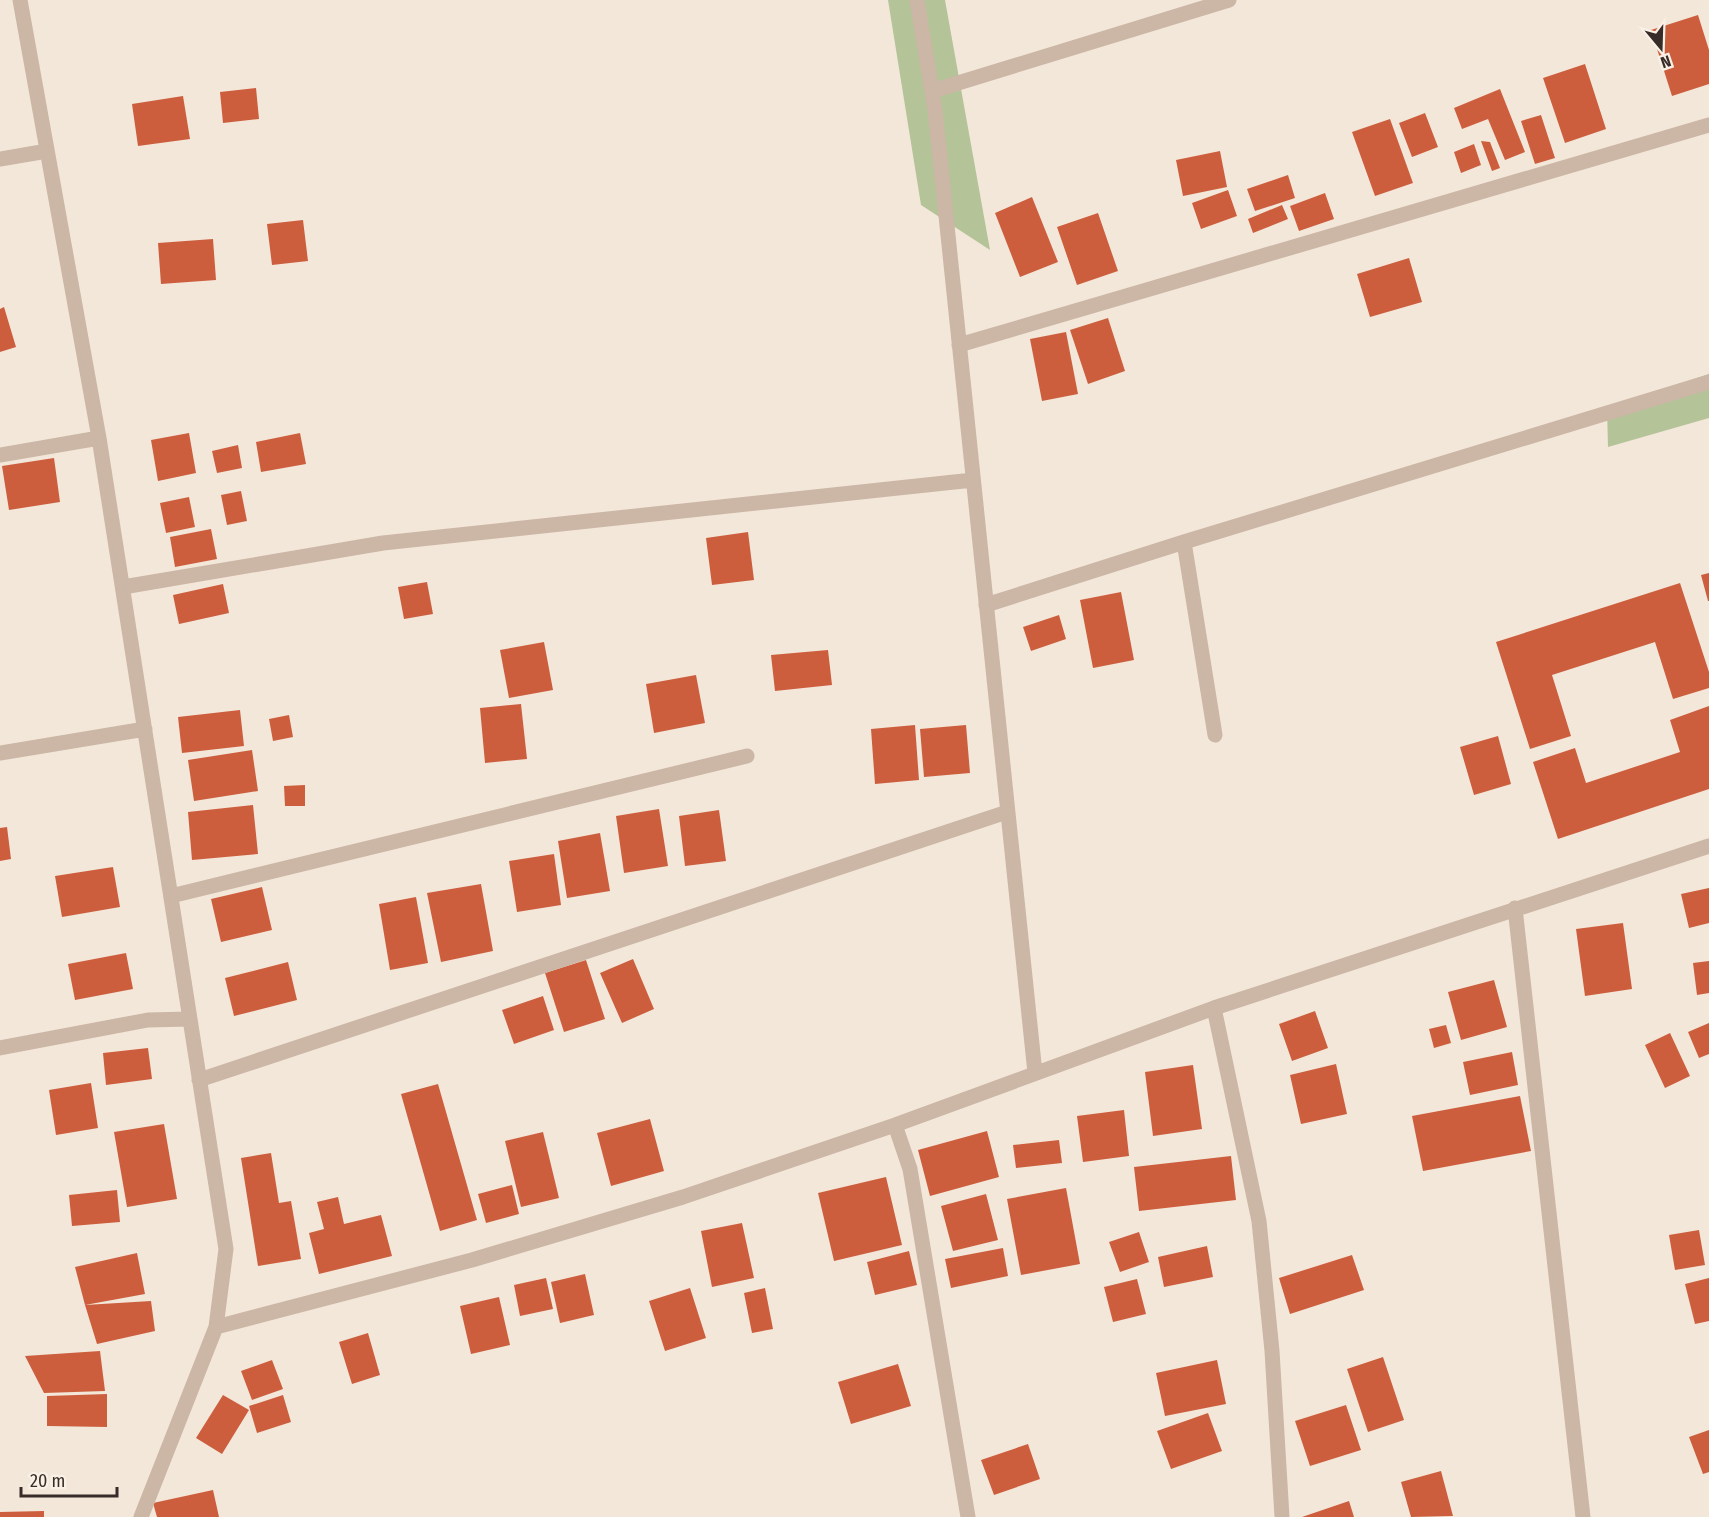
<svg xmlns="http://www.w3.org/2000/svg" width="1709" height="1517" font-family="'Fira Sans Condensed',sans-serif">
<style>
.green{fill:#b5c399}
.building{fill:#cd5e3d}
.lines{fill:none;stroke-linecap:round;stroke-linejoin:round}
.service{stroke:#ccb6a5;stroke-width:15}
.minor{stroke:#ccb6a5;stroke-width:15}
</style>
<rect width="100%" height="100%" fill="#f3e7da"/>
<path class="green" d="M888,0H945L990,250L921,205Z
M1709,374V418L1608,447L1607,409Z"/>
<path class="building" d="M1698,15L1709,50V84L1672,96L1651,30Z
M1585,64L1606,129L1565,143L1543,78Z
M256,88L259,119L223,123L220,92Z
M1500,89L1525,152L1505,160L1488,119L1462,129L1454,108Z
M183,96L190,139L138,146L132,104Z
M1425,113L1438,147L1412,157L1399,123Z
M1541,115L1555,158L1535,164L1521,121Z
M1390,119L1413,183L1375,196L1352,132Z
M1481,141L1490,142L1500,168L1492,171Z
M1474,144L1481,165L1461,173L1454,152Z
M1220,151L1227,187L1183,196L1176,160Z
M1288,175L1295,198L1255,211L1247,189Z
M1228,190L1237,216L1201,229L1192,203Z
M1325,193L1334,219L1299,231L1290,206Z
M1032,197L1058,262L1020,277L995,213Z
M1282,205L1288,219L1253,233L1248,219Z
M1098,213L1118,271L1077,285L1057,227Z
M303,220L308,261L272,265L267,224Z
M213,239L216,280L161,284L158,243Z
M1409,258L1422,302L1370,317L1357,274Z
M4,307L16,347L0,352V309Z
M1108,318L1125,371L1088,384L1070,330Z
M1066,332L1078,394L1042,401L1030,339Z
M189,433L196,473L158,481L151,440Z
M300,433L306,464L261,472L256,442Z
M238,445L242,468L217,473L212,451Z
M54,458L60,502L9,510L2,466Z
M241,491L247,521L227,525L221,495Z
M189,497L195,527L166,533L160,503Z
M211,529L217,559L175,567L170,537Z
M748,532L754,580L712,585L706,538Z
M1709,573V601H1708L1701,575Z
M427,582L433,614L404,619L398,587Z
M1680,583L1709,672V688L1673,699L1655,642L1552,675L1571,736L1530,749L1496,642Z
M223,584L229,613L179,624L173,595Z
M1121,592L1134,660L1093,668L1080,600Z
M1059,615L1066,639L1031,651L1023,627Z
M544,642L553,690L509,698L500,650Z
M828,650L832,685L775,691L771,655Z
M696,675L705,723L654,733L646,684Z
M521,704L527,759L485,763L480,708Z
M1709,706V789L1558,839L1533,762L1575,748L1586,783L1680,752L1670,720Z
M240,710L244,746L182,753L178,717Z
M289,715L293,737L273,741L269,719Z
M915,725L919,780L875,784L871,729Z
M966,725L970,773L924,777L920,729Z
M1498,736L1511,784L1474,795L1460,747Z
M252,750L258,791L194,801L188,760Z
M305,785V806H285L284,786Z
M253,805L258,854L192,860L188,812Z
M659,809L668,866L624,873L616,816Z
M719,810L726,861L685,866L679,816Z
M7,827L11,859L0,861V828Z
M600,833L610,891L567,898L558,841Z
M554,854L561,905L517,912L509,861Z
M113,867L120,907L62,917L55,876Z
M481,884L493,951L441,962L427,893Z
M262,887L272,930L221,942L211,899Z
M1709,888V923L1689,928L1681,894Z
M416,897L428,963L390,970L379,904Z
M1623,923L1632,989L1585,996L1576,929Z
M126,953L133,989L75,1000L68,964Z
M633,959L654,1009L622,1023L600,973Z
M586,960L605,1019L564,1032L545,973Z
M1709,961V993L1697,995L1693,963Z
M288,962L297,1000L234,1016L225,978Z
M1494,980L1507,1027L1461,1040L1448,992Z
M543,996L554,1030L514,1044L502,1010Z
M1315,1011L1328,1048L1292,1061L1279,1024Z
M1709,1023V1054L1699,1058L1688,1032Z
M1446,1025L1451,1043L1434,1048L1429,1029Z
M1670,1033L1690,1076L1665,1088L1645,1045Z
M148,1048L152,1079L106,1085L103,1053Z
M1512,1052L1518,1085L1470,1095L1463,1062Z
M1336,1064L1347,1114L1301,1124L1290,1075Z
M1193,1065L1202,1129L1153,1136L1145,1072Z
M91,1083L98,1128L56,1135L49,1090Z
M438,1084L477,1220L440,1231L401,1094Z
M1520,1096L1531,1151L1423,1171L1412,1116Z
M1124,1110L1129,1156L1083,1162L1077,1116Z
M650,1119L664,1171L611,1186L597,1133Z
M164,1124L177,1199L127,1207L114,1132Z
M987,1131L999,1177L930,1196L918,1150Z
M543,1132L559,1198L521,1207L505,1141Z
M1059,1140L1062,1163L1016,1168L1013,1145Z
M271,1153L279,1203L291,1201L301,1259L258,1266L241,1158Z
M1231,1156L1236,1200L1139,1211L1134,1167Z
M886,1177L902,1245L834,1261L818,1193Z
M512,1185L519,1214L486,1223L478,1194Z
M1066,1188L1080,1264L1021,1275L1007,1199Z
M117,1190L120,1222L72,1226L69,1195Z
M986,1194L998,1240L953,1251L941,1206Z
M338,1197L344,1224L381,1215L392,1256L319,1274L309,1233L324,1229L317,1202Z
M742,1223L754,1278L712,1287L701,1231Z
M1699,1230L1705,1265L1675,1270L1669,1235Z
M1139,1232L1149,1262L1120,1272L1109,1242Z
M1207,1246L1213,1277L1164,1287L1158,1257Z
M1003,1248L1008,1276L951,1288L945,1259Z
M909,1251L917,1285L875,1295L867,1262Z
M137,1253L145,1294L85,1305L75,1267Z
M1352,1255L1364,1290L1290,1314L1279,1278Z
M585,1274L594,1315L560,1323L551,1282Z
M546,1278L553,1309L520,1316L514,1285Z
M1709,1278V1321L1695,1324L1685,1284Z
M1137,1279L1146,1314L1113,1322L1104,1287Z
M690,1288L706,1338L665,1351L649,1301Z
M765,1288L773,1329L752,1333L744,1293Z
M499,1297L510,1345L471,1354L460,1306Z
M151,1301L155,1331L97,1344L85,1305Z
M368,1333L380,1375L352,1384L339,1342Z
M100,1351L105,1391L44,1393L25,1356Z
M1383,1357L1404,1420L1368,1432L1347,1369Z
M272,1360L283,1389L252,1400L241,1371Z
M1217,1360L1226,1404L1165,1416L1156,1373Z
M898,1364L911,1406L851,1424L838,1382Z
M107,1394V1427L47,1426V1396Z
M223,1395L249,1410L222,1454L196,1438Z
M283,1395L291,1422L257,1433L249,1406Z
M1346,1405L1361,1450L1310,1466L1295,1421Z
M1208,1413L1222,1451L1171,1469L1157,1431Z
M1709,1430V1472L1703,1474L1689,1437Z
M1028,1444L1040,1479L994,1495L981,1460Z
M1441,1471L1453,1516L1411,1517L1401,1482Z
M213,1490L219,1517H157L153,1503Z
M1349,1501L1354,1517H1302Z
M44,1511V1517H0V1512Z"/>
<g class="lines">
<path class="service" d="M1184,542L1215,735
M986,605L1184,542L1709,382"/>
<path class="minor" d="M20,0L99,438L226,1249L216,1327L141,1517
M917,0L935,110L1035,1073
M932,91L1229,0
M0,159L47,151
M959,345L1709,125
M0,455L99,438
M123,587L383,543L973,480
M0,753L145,729
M171,896L747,756
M1515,908L1583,1517
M1214,1008L1259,1221L1272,1351L1282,1517
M0,1048L148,1020L190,1019
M199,1080L1007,812
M895,1125L910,1169L968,1517
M216,1327L472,1260L683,1197L895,1125L1214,1008L1709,846"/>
</g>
<g transform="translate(1661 48) rotate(161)" stroke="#faf1e6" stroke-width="4.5" paint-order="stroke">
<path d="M0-4.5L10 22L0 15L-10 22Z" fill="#372c27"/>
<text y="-9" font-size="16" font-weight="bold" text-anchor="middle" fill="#372c27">N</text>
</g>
<path d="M21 1487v9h96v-9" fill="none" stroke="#372c27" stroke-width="3"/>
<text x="30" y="1487" font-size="18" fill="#372c27" stroke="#faf1e6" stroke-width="4.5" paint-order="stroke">20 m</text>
</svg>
